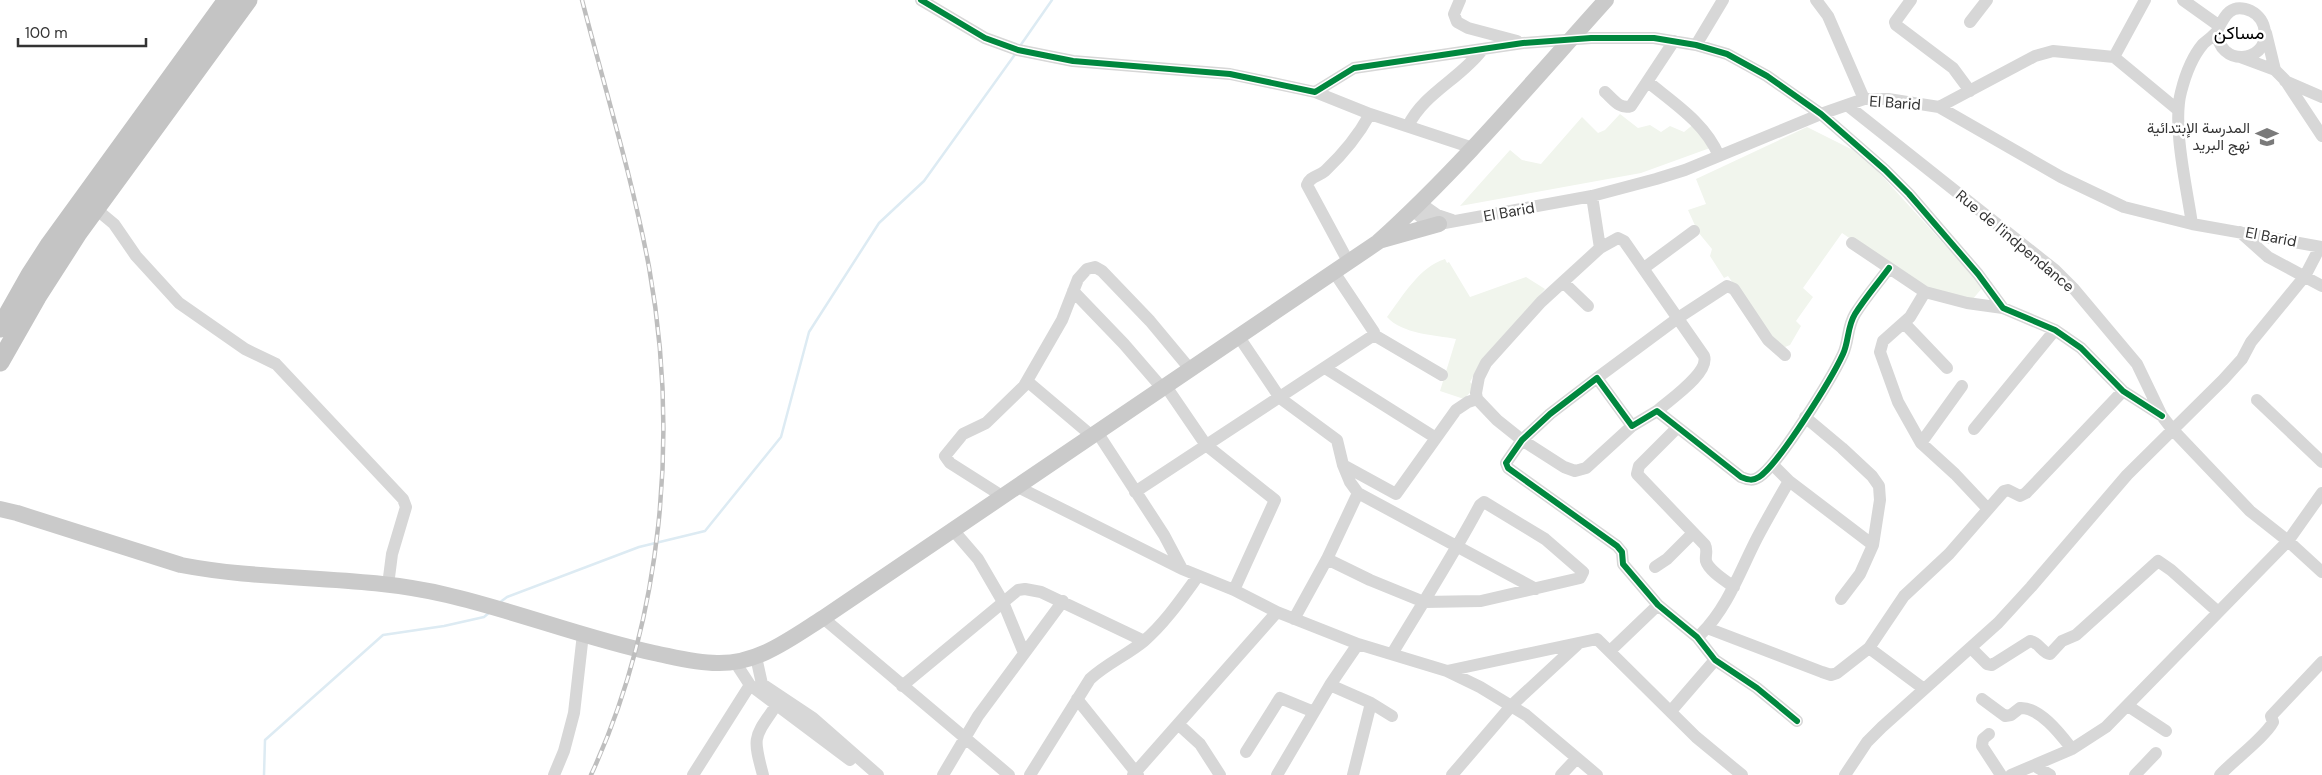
<svg xmlns="http://www.w3.org/2000/svg" width="2322" height="775" font-family="'DM Sans',Vazirmatn,sans-serif">
<style>
.green{fill:#f1f5ed}
.lines{fill:none;stroke-linecap:round;stroke-linejoin:round}
.stream{stroke:#ddebf3;stroke-width:2.5}
.minor{stroke:#d7d7d7;stroke-width:12}
.major{stroke:#cacaca;stroke-width:16}
.highway{stroke:#c4c4c4;stroke-width:19}
.rail-casing{stroke:#bebebe;stroke-width:4.5}
.rail{stroke:#fff;stroke-width:2.5;stroke-dasharray:8;stroke-linecap:butt}
.cycleway-casing{stroke:#fff;stroke-width:9}
.cycleway{stroke:#00873e;stroke-width:6}
.labels{text-anchor:middle;stroke-width:5;stroke-linejoin:round;paint-order:stroke}
.street-label{font-size:15px;fill:#333;stroke:#fff}
.poi-label{font-size:15px;fill:#333;stroke:#fff;text-anchor:end}
.quarter-label{font-size:18px;fill:#000;stroke:#fff}
</style>
<rect width="100%" height="100%" fill="#fff"/>
<path class="green" d="M1620,114L1638,128L1650,125L1661,132L1670,126L1684,132L1695,123L1710,148L1641,173L1460,206L1510,150L1522,160L1541,164L1582,117L1598,133L1605,130Z
M1807,127L1863,155L1983,287L1972,300L1917,284L1842,233L1803,288L1813,297L1796,321L1801,326L1790,345L1785,347L1765,334L1754,313L1728,276L1724,278L1710,256L1712,249L1698,232L1688,210L1706,204L1696,179Z
M1445,259L1447,263L1449,262L1470,297L1526,277L1545,289L1479,365L1470,382L1475,387L1464,399L1440,391L1456,339C1435,335 1402,334 1387,317C1403,296 1419,267 1445,259Z"/>
<g class="lines">
<path class="stream" d="M1020,46L1052,0
M499,603L507,597L639,547L705,531L781,437L809,332L879,223L924,181L1016,53
M264,775L265,740L383,635L444,626L484,617L490,612"/>
<path class="minor" d="M921,0L985,38L1018,50L1073,61L1230,74L1315,92L1354,68L1523,43L1591,38H1654L1696,45L1727,54L1767,76L1821,114L1885,170L1909,194L1978,274L2003,308L2055,330L2081,348L2123,391L2162,416
M1460,0L1454,14L1457,22L1468,28L1517,41
M1816,0L1828,16L1864,99
M1911,0L1895,22L1896,25L1953,68L1970,91
M2183,0L2218,25
M1970,22L1987,0
M2266,33L2275,70
M1696,45L1723,0
M2114,57L2145,0
M2240,57L2275,70L2285,80L2322,136
M2285,81L2322,97
M1648,82C1675,104 1705,123 1719,156
M1315,92L1370,114L1473,148
M1605,92C1613,99 1620,110 1631,106L1674,41
M1847,105L2055,270L2074,289L2137,364L2162,416L2172,429L2250,511L2288,541L2322,572
M1939,107L2035,56L2053,51L2114,57L2178,110
M1408,126C1424,93 1460,79 1482,50
M1592,196L1600,248L1541,302L1486,363L1479,377L1476,393L1477,399L1497,420L1522,440L1564,467L1575,471L1586,468L1632,426
M1420,203L1437,215L1452,220
M96,209L114,224L136,256L179,303L245,349L276,364L403,499L406,507L392,554L388,585
M1413,210L1424,220L1439,224L1592,196L1656,179L1685,170L1821,114L1864,99H1888L1939,107L2061,177L2124,207L2192,224L2322,247
M2192,224C2187,189 2172,125 2181,92C2185,76 2192,57 2203,44C2207,40 2214,36 2217,31C2224,17 2230,2 2251,11C2259,15 2264,23 2265,32C2267,64 2218,67 2217,31
M2240,232L2268,257L2322,286
M1852,243L1925,292L1967,303L2003,308
M1600,248L1618,238L1624,241L1704,356C1710,373 1669,400 1657,411
M1349,263L1307,185C1310,176 1318,177 1325,171C1343,154 1358,136 1370,114
M1644,268L1694,231
M1334,272L1374,332V335L1442,375
M1563,282L1588,306
M1073,291L1124,344L1162,388
M1925,292L1910,317L1883,341L1880,352L1898,402L1921,443L1955,474L1988,509
M1904,323L1947,368
M1239,337L1280,398L1337,440L1343,465L1350,482L1358,493L1536,589
M1325,368L1436,438
M1597,378L1678,318L1727,286L1734,289L1768,340L1785,355
M1027,381L1092,436
M1165,385L1206,445L1275,500L1234,590
M2257,400L2322,462
M1805,417L1842,448L1872,476L1879,486L1880,500L1873,545L1860,574L1841,599
M1677,428L1639,466L1637,474L1705,545C1708,551 1705,555 1706,561C1709,571 1726,581 1734,587
M1974,429L2055,330
M1097,432L1164,535L1182,569
M1921,443L1962,386
M1343,465L1396,494L1456,410L1468,402L1477,399
M1773,465L1789,481L1873,545
M1016,486L1182,569L1234,590L1277,612L1358,644L1447,671L1480,687L1526,715L1597,775
M1135,492L1374,335
M1002,496L950,463L945,456L963,434L986,423L1024,386L1062,320L1078,279L1087,269L1095,267L1102,271L1150,321L1190,369
M953,530L978,559L1003,602L1024,653
M1327,559L1370,580L1424,602L1481,601L1580,578L1583,572L1545,539L1484,502L1480,505C1453,556 1422,604 1392,654
M1655,567L1667,559L1692,534
M823,618L1009,775
M1294,619L1327,559L1358,493
M1707,628L1822,672L1831,675L1837,673L1869,648L1904,596L1949,554L2004,491L2008,490L2020,496L2026,493L2123,391
M1701,634C1728,607 1740,571 1757,538C1767,519 1778,500 1789,481
M1869,648L1924,689
M1971,648L1987,664L1992,665L2030,641C2039,642 2042,653 2050,654L2062,641L2076,635L2158,561L2171,570L2217,611
M1610,651L1658,605
M756,657L762,684L813,718L878,775
M735,662L750,685L850,760
M1447,671L1597,639L1696,737L1742,775
M1330,685L1371,703L1392,716
M902,686L1018,590L1025,589L1041,592L1144,641
M1077,699L1138,775
M1982,699L2005,716L2011,715L2020,708C2040,707 2061,735 2072,749
M2128,706L2166,731
M1671,711L1715,660
M1797,721L1757,688L1715,660L1697,637L1658,605L1623,564L1622,552L1617,546L1508,468L1506,463L1522,440L1550,414L1597,378L1632,426L1657,411L1741,477C1748,480 1753,481 1759,477C1779,464 1832,378 1843,354C1849,341 1847,327 1855,314C1865,298 1878,283 1889,268
M1178,724L1200,744L1220,775
M1989,734L1983,739L1982,746L2001,775
M1246,752L1280,698L1314,712
M2035,766L2050,775
M554,775L564,751L574,713L583,634
M693,775L750,685
M763,775C752,735 754,738 777,704
M943,775L978,716L1063,601
M1030,775L1090,679C1106,664 1127,655 1144,641C1165,623 1182,598 1198,576
M1133,775L1277,612
M1277,775L1330,685L1358,644
M1353,775L1371,703
M1452,775L1512,705L1579,643
M1561,775L1577,758
M1845,775L1867,742L1882,727L1998,623L2031,587L2127,475L2223,380L2242,359L2251,342L2305,276L2320,247
M2011,775L2072,749L2106,727L2288,541L2322,493
M2135,775L2156,753
M2220,775C2234,760 2265,737 2273,722L2271,716L2322,662"/>
<path class="major" d="M1382,240L1439,224
M0,509L17,513L181,565C269,582 359,574 447,595C516,611 584,638 654,653C674,657 695,663 717,663C758,664 790,639 823,618L1378,242C1460,168 1532,82 1606,0"/>
<path class="highway" d="M0,328L30,275L50,244L227,0
M0,362L37,297L78,233L248,0"/>
<defs>
<path id="rail" d="M582,0C605,89 632,177 649,267C679,435 663,619 591,775"/>
</defs>
<use href="#rail" class="rail-casing"/>
<use href="#rail" class="rail"/>
<defs>
<path id="cycleway" d="M921,0L985,38L1018,50L1073,61L1230,74L1315,92L1354,68L1523,43L1591,38H1654L1696,45L1727,54L1767,76L1821,114L1885,170L1909,194L1978,274L2003,308L2055,330L2081,348L2123,391L2162,416
M1797,721L1757,688L1715,660L1697,637L1658,605L1623,564L1622,552L1617,546L1508,468L1506,463L1522,440L1550,414L1597,378L1632,426L1657,411L1741,477C1748,480 1753,481 1759,477C1779,464 1832,378 1843,354C1849,341 1847,327 1855,314C1865,298 1878,283 1889,268"/>
</defs>
<use href="#cycleway" class="cycleway-casing"/>
<use href="#cycleway" class="cycleway"/>
</g>
<defs>
<symbol id="school-bare" viewBox="-9 -9 18 18"><path d="M0-5L7-2L0 1L-7-2ZM-4 1L0 2.5L4 1V4Q0 6-4 4Z" fill="#7a7a7a" stroke="#fff" stroke-width="2.5" paint-order="stroke"/></symbol>
</defs>
<g fill-rule="evenodd">
<use href="#school-bare" x="2251" y="121" width="32" height="32"/>
</g>
<g class="labels">
<g class="street-label">
<text transform="translate(1895 103) rotate(4)" y="5">El Barid</text>
<text transform="translate(1509 212) rotate(-10)" y="5">El Barid</text>
<text transform="translate(2271 237) rotate(11)" y="5">El Barid</text>
<text transform="translate(2015 241) rotate(40)" y="5">Rue de l'indpendance</text>
</g>
<g class="poi-label">
<text x="2250" y="133">المدرسة اﻹبتدائية<tspan x="2250" dy="17">نهج البريد</tspan></text>
</g>
<g class="quarter-label">
<text x="2239" y="39">مساكن</text>
</g>
</g>
<path d="M18 38v8h128v-8" fill="none" stroke="#333333" stroke-width="2.5"/>
<text x="25" y="38" font-size="15" fill="#333333" stroke="#ffffff" stroke-width="4" paint-order="stroke">100 m</text>
</svg>
